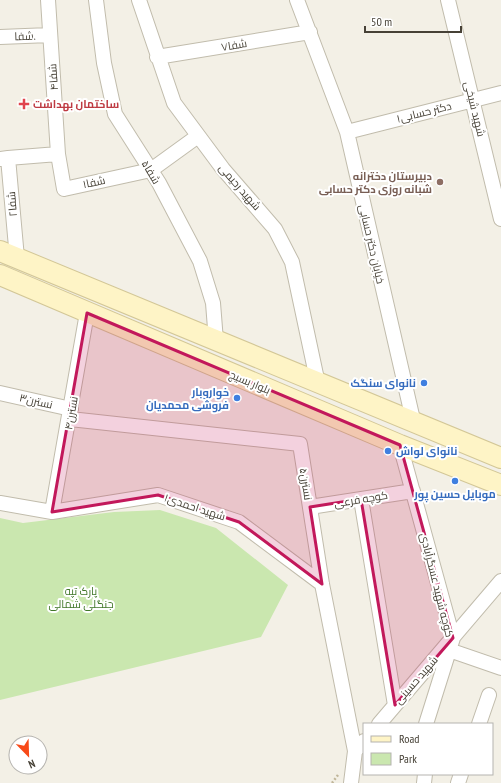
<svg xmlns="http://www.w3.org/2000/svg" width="501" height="783" font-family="'PT Sans Narrow',Cairo,sans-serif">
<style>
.green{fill:#cae7af}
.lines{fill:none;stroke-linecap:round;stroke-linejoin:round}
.minor-casing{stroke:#c1bcac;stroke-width:16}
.secondary-casing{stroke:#d3c797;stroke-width:22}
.path{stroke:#c0b69a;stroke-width:2.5;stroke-dasharray:2 2;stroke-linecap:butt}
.minor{stroke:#fff;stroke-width:14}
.secondary{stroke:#fef4c6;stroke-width:20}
.marked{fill:#c2185b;fill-opacity:0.2;stroke:#c2185b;stroke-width:3;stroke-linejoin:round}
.health-dot{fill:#e0444e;stroke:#fff;stroke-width:1.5}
.education-dot{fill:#8d6e63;stroke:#fff;stroke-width:1.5}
.shop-dot{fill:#3f7fe0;stroke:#fff;stroke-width:1.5}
.labels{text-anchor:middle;stroke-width:4;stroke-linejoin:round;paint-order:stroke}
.street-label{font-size:11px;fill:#464136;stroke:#fff}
.health-label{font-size:11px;font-weight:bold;fill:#be3a42;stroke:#fff;text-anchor:start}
.education-label{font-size:11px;font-weight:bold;fill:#785e54;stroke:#fff;text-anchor:end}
.shop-label{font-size:11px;font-weight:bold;fill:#366cbe;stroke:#fff;text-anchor:end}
.park-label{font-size:11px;fill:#417729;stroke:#fff}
</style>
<rect width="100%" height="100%" fill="#f3f0e6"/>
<path class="green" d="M160,510L216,528L288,585L261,637L0,700V518L23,523L114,512Z"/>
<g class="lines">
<defs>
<path id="minor" d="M48,0L58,154
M96,0L104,63L115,114L159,183L200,261L213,303L216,341
M139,0L174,103L223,169L275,229L292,262L318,384
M297,0L347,132L414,424
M448,0L501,219
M0,37L50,35
M157,57L310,32
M347,132L501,93
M8,158L58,154L64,189L151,170L198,136
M0,159L8,158L17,258
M0,393L71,409
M70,419L300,444L322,584L355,751
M400,445L453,638L426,724
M361,499L395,705
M0,503L52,512L158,495L239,522L322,584
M310,507L413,491
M52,512L87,313
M449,650L501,668
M379,724L501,581
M479,724L489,695
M351,783L355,751L364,741
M424,783L425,774
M458,783L461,774"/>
<path id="secondary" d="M0,251L501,458
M0,275L400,445L501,485"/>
</defs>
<use href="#minor" class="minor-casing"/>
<use href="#secondary" class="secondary-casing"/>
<path class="path" d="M332,783L338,775"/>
<use href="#minor" class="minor"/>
<use href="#secondary" class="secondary"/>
</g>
<path class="marked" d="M87,313L400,445L453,638L395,705L361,499L310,507L322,584L239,522L158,495L52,512Z"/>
<path class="health-dot" d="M22 98h4v4h4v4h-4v4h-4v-4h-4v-4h4z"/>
<circle class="education-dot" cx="440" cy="182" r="4"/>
<g class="shop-dot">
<circle cx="424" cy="383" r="4"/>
<circle cx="237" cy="398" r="4"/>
<circle cx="388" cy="451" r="4"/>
<circle cx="455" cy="481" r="4"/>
</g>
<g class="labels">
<g class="street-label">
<text transform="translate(25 36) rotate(-2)" y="4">شفا.</text>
<text transform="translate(234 45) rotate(-9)" y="4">شفا۷</text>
<text transform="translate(53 77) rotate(-94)" y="4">شفا۴</text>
<text transform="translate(475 109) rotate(76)" y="4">شهید شیخی</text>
<text transform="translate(424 112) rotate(-14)" y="4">دکتر حسابی۱</text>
<text transform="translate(151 172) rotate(59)" y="4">شفا۵</text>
<text transform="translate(94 182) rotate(-12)" y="4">شفا۱</text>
<text transform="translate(240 187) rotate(49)" y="4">شهید رحیمی</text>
<text transform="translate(12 204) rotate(-95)" y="4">شفا۲</text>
<text transform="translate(372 244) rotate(77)" y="4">خیابان دکتر حسابی</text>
<text transform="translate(250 382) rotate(23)" y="4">بلوار بسیج</text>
<text transform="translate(36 401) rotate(13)" y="4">نسترن۳</text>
<text transform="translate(71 413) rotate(-80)" y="4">نسترن۴</text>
<text transform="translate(306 484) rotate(81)" y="4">نسترن۵</text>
<text transform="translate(361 499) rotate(-9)" y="4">کوچه فرعی</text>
<text transform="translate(195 507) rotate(18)" y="4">شهید احمدی۱</text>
<text transform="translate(437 585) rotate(76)" y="4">کوچه شهید عسگرآبادی</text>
<text transform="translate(416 680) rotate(-49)" y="4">شهید حسینی</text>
</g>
<g class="health-label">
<text x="33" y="108">ساختمان بهداشت</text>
</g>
<g class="education-label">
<text x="432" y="180">دبیرستان دخترانه<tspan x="432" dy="13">شبانه روزی دکتر حسابی</tspan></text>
</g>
<g class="shop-label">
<text x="416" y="387">نانوای سنگک</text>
<text x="229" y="396">خواروبار<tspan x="229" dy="13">فروشی محمدیان</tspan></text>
<text x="396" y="455" text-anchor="start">نانوای لواش</text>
<text x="455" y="498" text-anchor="middle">موبایل حسین پور</text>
</g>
<g class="park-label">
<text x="81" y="595">پارک تپه<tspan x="81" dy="13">جنگلی شمالی</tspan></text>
</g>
</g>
<rect x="363" y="723" width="130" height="52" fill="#ffffff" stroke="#b5b3af"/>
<rect x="371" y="736" width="20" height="6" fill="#fef4c6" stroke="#b5b3af"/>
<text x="399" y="743" font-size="12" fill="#464136">Road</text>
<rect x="371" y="753" width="20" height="12" fill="#cae7af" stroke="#b5b3af"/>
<text x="399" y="763" font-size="12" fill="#464136">Park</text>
<g transform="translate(28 755) rotate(157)"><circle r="19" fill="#ffffff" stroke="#b5b3af"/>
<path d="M0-3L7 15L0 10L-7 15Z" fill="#f84a19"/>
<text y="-6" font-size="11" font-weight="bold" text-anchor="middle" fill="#464136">N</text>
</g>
<path d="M365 26v6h96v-6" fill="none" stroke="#464136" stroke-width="2"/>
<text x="371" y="26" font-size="12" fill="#464136" stroke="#ffffff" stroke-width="3" paint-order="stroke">50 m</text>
</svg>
